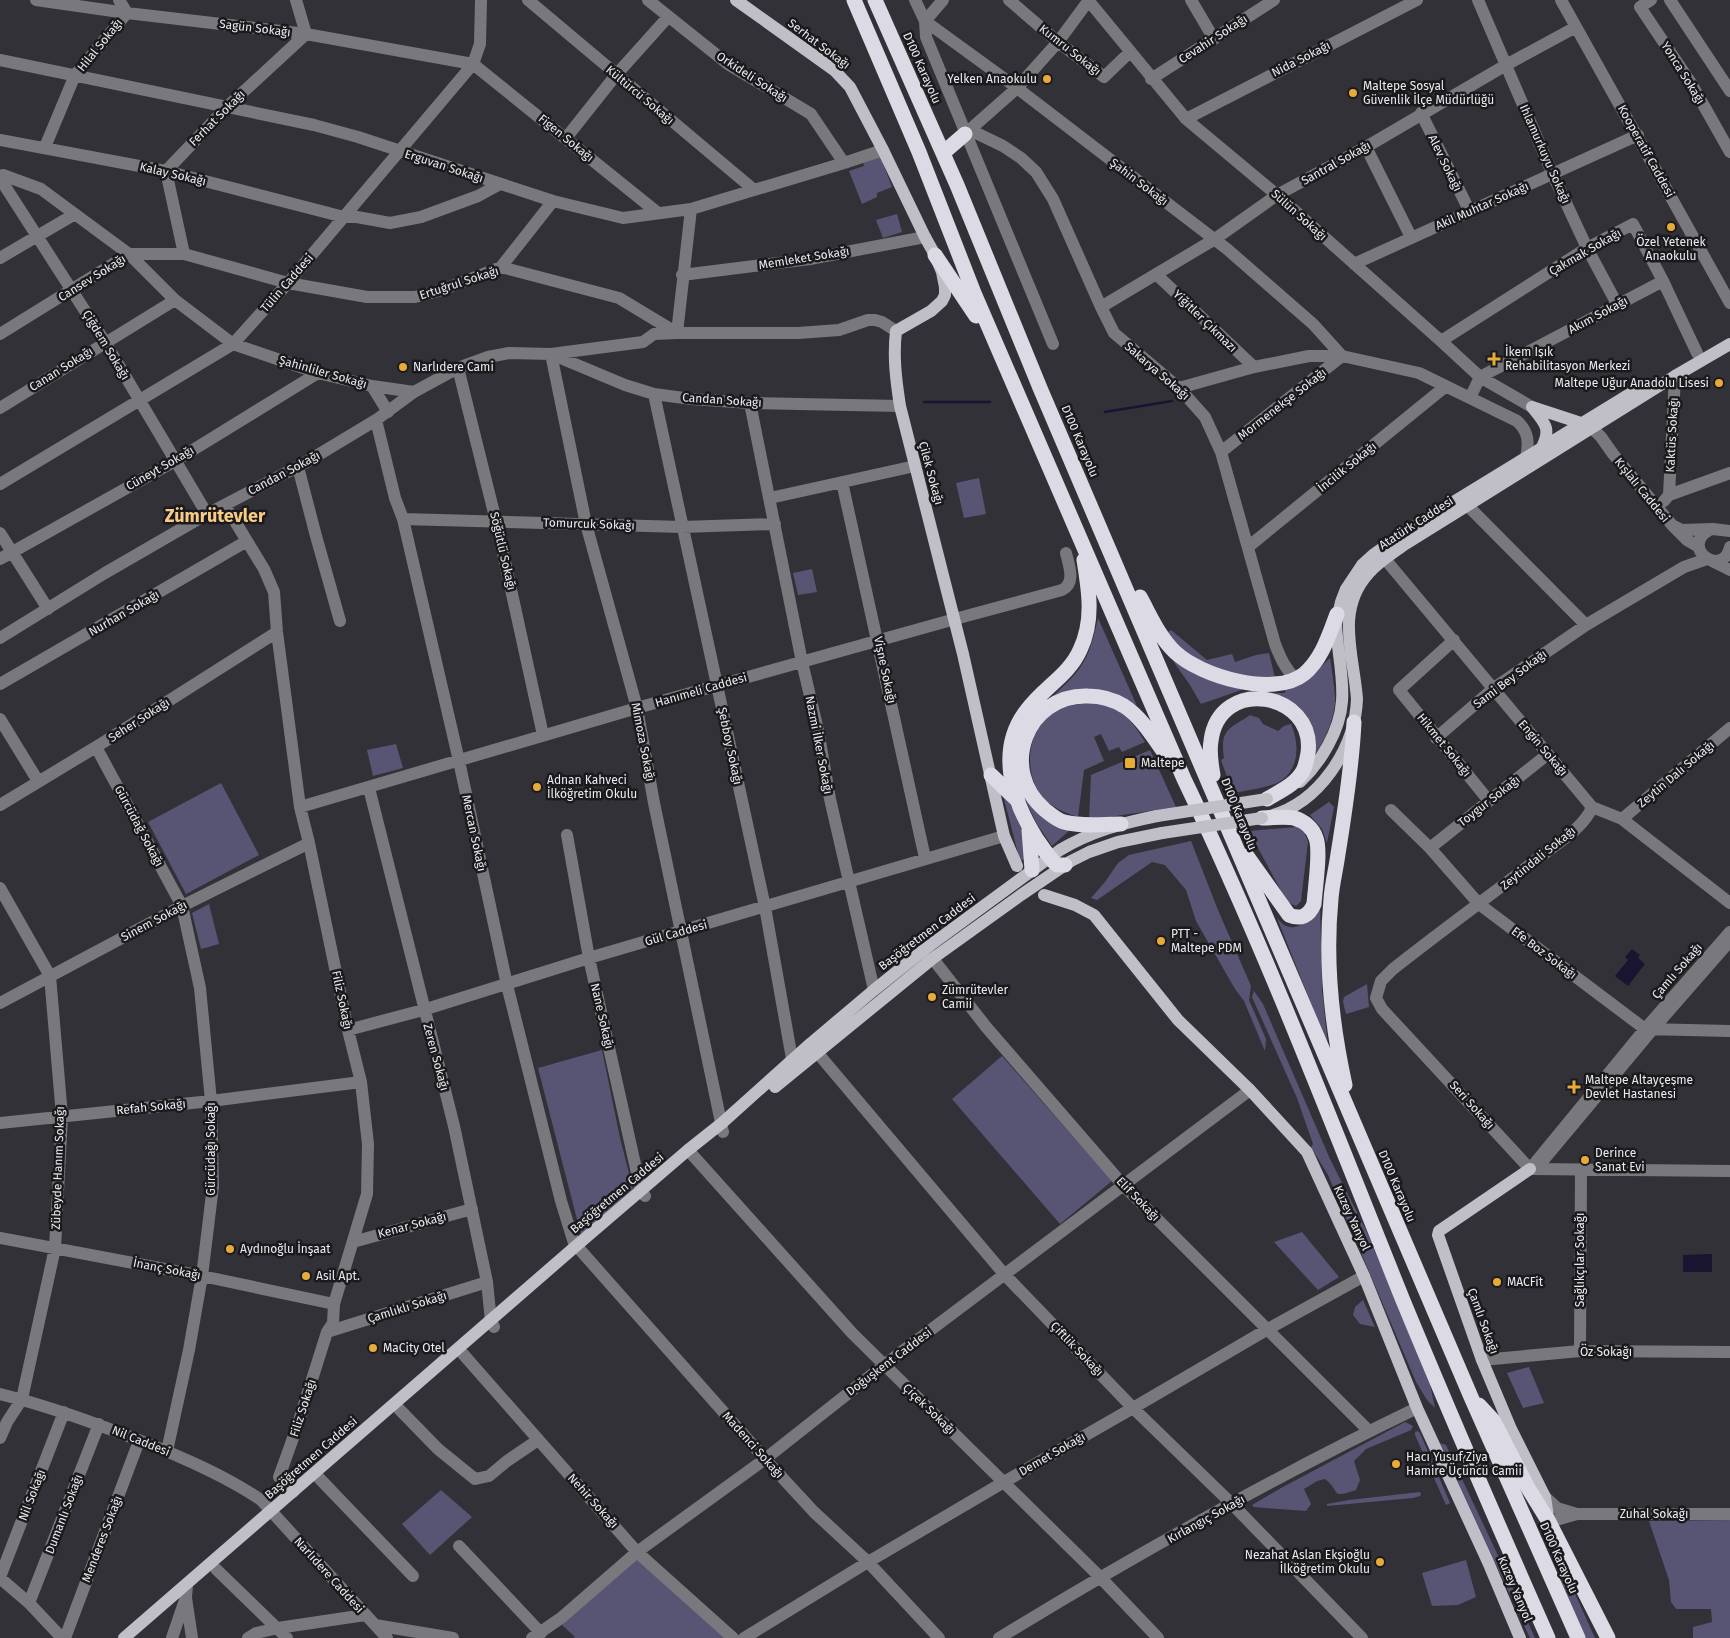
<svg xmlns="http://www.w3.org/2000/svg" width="1730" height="1638" font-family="'Fira Sans',sans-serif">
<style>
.green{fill:#585574}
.water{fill:#191430}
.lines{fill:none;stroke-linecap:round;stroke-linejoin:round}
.stream{stroke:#191430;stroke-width:2.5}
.minor{stroke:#79797d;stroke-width:12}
.major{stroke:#c0bfc7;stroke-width:12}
.highway{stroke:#dcdbe5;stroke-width:15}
.major-bridge{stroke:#c0bfc7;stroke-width:12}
.poi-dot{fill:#e9ab38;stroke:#1a1a1d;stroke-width:2}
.labels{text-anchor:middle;stroke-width:5;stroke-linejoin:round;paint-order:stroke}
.street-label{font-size:12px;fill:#eaeaef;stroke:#1a1a1d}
.poi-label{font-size:12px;fill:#eaeaef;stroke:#1a1a1d;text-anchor:start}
.district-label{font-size:18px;font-weight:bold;fill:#f8cc87;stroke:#1a1a1d}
</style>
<rect width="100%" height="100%" fill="#323138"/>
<path class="green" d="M880,156L892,187L877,193V197L862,204L849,171L864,166L863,162Z
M897,214L902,232L883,238L876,220Z
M979,478L986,514L964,518L956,483Z
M812,569L817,592L798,595L793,573Z
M1098,618L1137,706L1122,698L1067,691L1054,695C1085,667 1089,658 1098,618Z
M1171,630L1207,660L1232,654L1235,662L1256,655L1269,653L1275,678L1237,677L1201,666L1166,633Z
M1330,658C1332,671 1334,684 1335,697C1336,716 1323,748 1309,761V731L1266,693H1285L1286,688L1314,673Z
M1173,661L1195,674L1212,680L1247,688L1201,704L1190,685Z
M1089,703C1120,706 1130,717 1145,742L1122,752L1119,747L1109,751L1101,734L1094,737L1104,761L1084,770L1078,817C1066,813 1053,808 1044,799C1022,774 1026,729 1056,711C1065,706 1079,704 1089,703Z
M1250,715L1259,718L1263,724L1278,731L1284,726L1291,724C1299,742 1300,767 1282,780C1273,787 1245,791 1233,793L1221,760L1224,758C1220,729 1228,730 1250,715Z
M396,744L403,768L373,776L367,750Z
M1150,750L1176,807L1089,820L1091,775Z
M221,783L259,855L186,894L148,822Z
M1003,795C1019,813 1027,833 1028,857L1020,861Z
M1023,795L1071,829L1052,846L1037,824Z
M1329,802L1334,807L1327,843L1322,829L1310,815Z
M1297,827L1304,832L1308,842L1301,901L1296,906L1287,902L1249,831Z
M1191,841L1218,910L1251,986L1249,1000L1266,1039L1265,1051L1244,1001L1235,989L1196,921L1186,890L1165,865L1152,862L1097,900L1091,898L1105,882L1118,863L1129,855Z
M1320,903L1322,990L1328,1046L1277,918C1279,920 1283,925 1286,926C1302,932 1313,913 1320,903Z
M209,904L219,944L201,949L192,913Z
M1367,984L1369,1007L1346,1014L1343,1002L1344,997Z
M1254,991L1263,1004L1330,1159L1367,1232L1430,1384L1435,1408L1427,1400L1416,1382L1328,1175L1311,1147L1313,1144L1297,1098L1252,997Z
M602,1050L620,1138L633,1189L581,1235L538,1068Z
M1002,1056L1112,1181L1060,1224L952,1099Z
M1302,1232L1339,1277L1318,1290L1274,1242Z
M1363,1300L1375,1327L1360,1324L1353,1315L1355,1307Z
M1529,1367L1544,1403L1523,1408L1507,1373Z
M1405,1422L1413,1426L1411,1430L1366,1449L1354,1461L1360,1480L1356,1490C1329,1499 1342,1492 1325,1479L1317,1481L1304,1489L1311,1504L1306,1511L1254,1507L1252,1505L1281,1488Z
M1418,1431L1420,1433L1450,1503L1446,1505L1415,1435V1432Z
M1440,1443L1446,1445L1501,1562L1535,1638H1530Z
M441,1490L472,1517L430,1555L402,1524Z
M1420,1492L1421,1494L1420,1496L1413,1498L1327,1506V1504L1349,1500Z
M1730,1520V1638H1693V1627L1712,1622L1711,1609H1676L1671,1602L1669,1580L1649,1521Z
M637,1552L733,1638H573L575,1637L562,1625Z
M1466,1560L1476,1597L1458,1605L1432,1606L1422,1573Z
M1562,1580L1571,1585L1595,1638H1585L1561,1581Z"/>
<path class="water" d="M1632,949L1640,955L1638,958L1645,964L1628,986L1615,976L1628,960L1625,957Z
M1712,1254V1272H1683V1255Z"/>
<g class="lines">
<path class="stream" d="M924,402H990
M1105,412L1172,401"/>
<path class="minor" d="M36,0L127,13L306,34L473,64L658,213
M119,0L127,13
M528,0L753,189
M648,0L728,64L811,114L844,163
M915,0L925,21L1017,88L1227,249L1313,324L1342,356
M943,0L925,21L926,37L1053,344
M1009,0L1058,42L1104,77L1130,52
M1088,0L1186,119L1277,195L1441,341L1480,377L1532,407
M1191,0L1214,39
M1478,0L1553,175L1587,248L1617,304
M1561,0L1730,303
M1651,0L1640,7L1691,83L1730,152
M1670,0L1730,91
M0,60L314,125L358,137L553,201L623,218L691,209L844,163L883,150
M1151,79L1274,0
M1421,113L1470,212
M1186,119L1417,0
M970,130L1003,146L1021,158L1036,172L1053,199L1101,307L1114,333L1179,388L1205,417L1221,452L1275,644C1280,657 1285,669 1296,679
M965,134L1017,88L1058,42L1089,0
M566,138L616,75L668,17
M0,140L166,171L344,217H357L390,223L421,217L478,196L500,184
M45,147L75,75L127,13
M1366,147L1411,237
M3,175L41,189L129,254H184L288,283L367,297H415L442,290L501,267L619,298L677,333H798L839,330L868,320H875L882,322L896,331
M1,180L105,342L207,514
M691,209L677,333L654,334L643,342L551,354L586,524L637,708L654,803L723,1132
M184,254L166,171L227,107L306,34L296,0
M0,258L75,214
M1354,264L1638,135
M501,267L553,201
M682,275L810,259L925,237
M1157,275L1254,367
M1101,307L1215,239L1277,195L1366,147L1506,65L1576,27
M0,334L129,254L175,300L233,344L318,373L372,386L414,392
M1441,341L1587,248L1633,224L1663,281L1697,353
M458,368L496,521L543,735
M372,386L388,412
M1179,388L1254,367L1309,356H1342L1419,373L1517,421C1529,432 1529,443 1526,458
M654,394L765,907L794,1070
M1470,398L1480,377L1663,281
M750,403L802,662L818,730L830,799L874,990
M0,408L175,300
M376,420L395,498L403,519L459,761L507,985L561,1201L574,1243L765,1459L814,1512L868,1562L939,1638
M1592,428L1601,437L1613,454L1672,525L1687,540L1699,547
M1221,452L1342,356
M298,467L316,536L340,621
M842,482L925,858
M0,484L233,344L288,283L473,64L480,44L481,0
M1669,495L1675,376
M770,498L915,466
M1664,501L1669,495L1730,473
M225,505L264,569L274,592L277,632L300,807L309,843L348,1030L361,1082L368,1144L367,1194L334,1304L333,1323L327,1332L297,1427L279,1477L293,1492
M1468,506L1586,625
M403,519L682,527L775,524
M1674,526L1682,530L1713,529L1730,531
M1709,530C1679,548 1723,579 1730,547
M0,533L48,609
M1248,547L1446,386
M0,559L175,461L318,373
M1385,559L1592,807L1622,819L1730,903
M1712,561L1730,570
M0,638L105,573L207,514L303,464L376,420L414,392L458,368L488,357L509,353L551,354L625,385L654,394L691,399L750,403L900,406
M1454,640L1399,690L1489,801
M0,684L247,541
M0,719L38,781
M1436,738L1494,688L1586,625L1684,567L1707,559
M96,747L182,906L200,988L211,1101L213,1186L202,1276L189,1350L167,1451
M369,788L454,1126L487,1282L491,1321L494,1327
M0,805L96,747L277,632
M300,807L637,708L955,619L1062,590C1076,583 1069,566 1066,553
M1592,807C1585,827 1556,844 1540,857C1491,895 1441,931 1393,969L1381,981L1376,998L1382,1009L1530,1169L1730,1171
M1391,810L1430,848L1479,904L1645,1029L1730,1031
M1622,819L1730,728
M567,835L589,958L641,1191L645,1196
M1430,848L1548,754
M0,888L50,976L62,1116L55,1248L22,1399L7,1422L0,1438
M1730,932L1645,1029L1530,1169L1541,1163L1653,1029L1730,941
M926,950L987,1028L1123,1185L1369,1431
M0,1003L182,906L309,843
M348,1030L423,1010L589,958L1004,836
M810,1044L1005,1275L1133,1408L1232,1504L1362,1638
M0,1123L211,1101L361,1082
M688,1150L852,1333L1100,1577L1158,1638
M0,1238L202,1276L334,1304
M353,1242L472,1209
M327,1332L487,1282
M1580,1351L1581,1169
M463,1354L637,1552L733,1638
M1482,1360L1580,1351L1730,1352
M0,1394C49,1406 94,1423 141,1441C182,1457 224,1475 261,1500L387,1638
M399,1409L438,1449L475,1479L489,1476L507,1461L538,1440
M319,1478L413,1576
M1545,1497L1557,1508L1577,1514L1549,1522
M1577,1514H1730
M459,1546L541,1633
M216,1569L287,1638
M0,1577L64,1412
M0,1578L29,1603L62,1638
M186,1598L192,1638
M29,1603L99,1424
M375,1625L453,1638
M65,1638L139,1441
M172,1638L186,1597L187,1585
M248,1638L256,1633L278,1628L365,1615
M532,1638L561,1618L637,1552L765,1459L884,1365L1250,1090
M744,1638L868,1562L1004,1482L1133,1408L1268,1329L1364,1276
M999,1638C1135,1555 1274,1477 1417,1408"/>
<path class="major" d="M736,0L834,70L850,87L883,150L925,237L935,255L942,272L945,287V295L942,301L931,311L896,331C893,357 896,380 900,406L963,654L1004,836L1017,866
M1532,407L1587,425
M1532,407C1545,423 1552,429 1541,449
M1300,782C1321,762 1340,731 1342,701C1344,676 1337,650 1336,624L1341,602L1346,589L1362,565L1373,555L1411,528L1641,387
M1270,816C1319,803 1355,749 1357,699C1354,656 1335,611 1368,574C1378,562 1392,554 1404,545L1675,376L1730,344
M1044,895L1075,905L1094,915L1178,1020L1250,1090L1307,1152L1364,1276L1417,1408L1488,1562L1520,1638
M775,1087L932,959L1021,895L1071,861L1089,852L1118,842L1162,833
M1530,1169L1439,1231L1438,1235L1482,1360L1511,1429L1545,1497L1548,1517
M124,1638L576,1246L688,1150L722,1123L810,1044L874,990L925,949L1060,850C1090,832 1122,823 1157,816"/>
<path class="highway" d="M854,0L919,152L974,293L1184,779C1265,948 1332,1124 1402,1298C1449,1412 1498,1525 1548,1638
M875,0L957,185L1040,388L1471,1397L1578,1638
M943,153L965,134
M935,255L976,316
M1140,597C1150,615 1159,637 1175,652C1200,676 1274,698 1304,674C1322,659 1329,635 1337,614
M991,775L1016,799
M1213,775C1211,764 1209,752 1211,741C1219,675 1316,692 1308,753C1307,759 1306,765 1303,771C1295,785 1280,791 1267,799
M1121,824C1103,824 1082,827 1064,822C1057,820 1050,814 1045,810C998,770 1026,694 1088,696C1101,696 1114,700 1124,706C1143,718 1156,742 1169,759
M1029,830L1032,870
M1247,856L1289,915C1301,920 1309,916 1314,904C1315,888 1321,851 1316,838C1313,828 1304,821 1294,818C1284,816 1273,818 1262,818
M1065,865H1057C1048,857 1043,848 1036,838C1012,800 996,749 1027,710C1043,688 1069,675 1080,650C1094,621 1089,591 1084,560
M1345,1085C1332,1026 1325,960 1331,899C1332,884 1336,869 1338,854C1345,811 1352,766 1354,722
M1479,1405L1493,1420L1528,1488L1549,1522L1608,1638"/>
<path class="major-bridge" d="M1157,816L1267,799
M1162,833L1262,818"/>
</g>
<g class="poi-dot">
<circle cx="1047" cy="79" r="5"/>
<circle cx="1353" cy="93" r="5"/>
<circle cx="1671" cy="227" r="5"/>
<path d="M1491.5 351.5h5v5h5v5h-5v5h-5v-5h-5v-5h5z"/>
<circle cx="403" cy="367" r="5"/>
<circle cx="1719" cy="383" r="5"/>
<rect x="1124" y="757" width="12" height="12" rx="2.5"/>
<circle cx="537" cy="787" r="5"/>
<circle cx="1161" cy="941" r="5"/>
<circle cx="932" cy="997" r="5"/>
<path d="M1571.5 1079.5h5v5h5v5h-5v5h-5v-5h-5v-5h5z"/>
<circle cx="1585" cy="1160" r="5"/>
<circle cx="230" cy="1249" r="5"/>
<circle cx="306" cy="1276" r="5"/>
<circle cx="1497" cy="1282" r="5"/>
<circle cx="373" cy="1348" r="5"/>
<circle cx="1396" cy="1464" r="5"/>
<circle cx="1380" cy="1562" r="5"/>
</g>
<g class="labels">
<g class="street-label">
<text transform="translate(255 28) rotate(7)" y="4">Sagün Sokağı</text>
<text transform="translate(1213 39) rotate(-33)" y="4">Cevahir Sokağı</text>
<text transform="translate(819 44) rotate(37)" y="4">Serhat Sokağı</text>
<text transform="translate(100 45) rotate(-51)" y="4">Hilal Sokağı</text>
<text transform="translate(1070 50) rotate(38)" y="4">Kumru Sokağı</text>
<text transform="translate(1301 59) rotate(-27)" y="4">Nida Sokağı</text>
<text transform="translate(922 68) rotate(66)" y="4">D100 Karayolu</text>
<text transform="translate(1683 73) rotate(58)" y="4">Yonca Sokağı</text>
<text transform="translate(752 77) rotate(33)" y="4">Orkideli Sokağı</text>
<text transform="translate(640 95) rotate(40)" y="4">Kültürcü Sokağı</text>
<text transform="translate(217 118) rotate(-45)" y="4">Ferhat Sokağı</text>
<text transform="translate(566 138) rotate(39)" y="4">Figen Sokağı</text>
<text transform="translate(1646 151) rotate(61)" y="4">Kooperatif Caddesi</text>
<text transform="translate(1545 154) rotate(66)" y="4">Ihlamurkuyu Sokağı</text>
<text transform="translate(1336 163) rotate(-29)" y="4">Santral Sokağı</text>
<text transform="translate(1445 163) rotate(64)" y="4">Alev Sokağı</text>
<text transform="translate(444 166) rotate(18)" y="4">Erguvan Sokağı</text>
<text transform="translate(173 174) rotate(13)" y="4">Kalay Sokağı</text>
<text transform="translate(1139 182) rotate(37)" y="4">Şahin Sokağı</text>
<text transform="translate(1482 206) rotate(-24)" y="4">Akil Muhtar Sokağı</text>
<text transform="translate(1299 215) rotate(42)" y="4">Sülün Sokağı</text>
<text transform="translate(1585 252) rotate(-30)" y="4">Çakmak Sokağı</text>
<text transform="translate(804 258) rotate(-9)" y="4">Memleket Sokağı</text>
<text transform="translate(92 278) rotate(-32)" y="4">Cansev Sokağı</text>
<text transform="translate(287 283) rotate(-49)" y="4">Tülin Caddesi</text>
<text transform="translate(459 283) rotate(-18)" y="4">Ertuğrul Sokağı</text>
<text transform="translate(1598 315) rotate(-28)" y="4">Akım Sokağı</text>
<text transform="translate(1205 321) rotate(44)" y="4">Yiğitler Çıkmazı</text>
<text transform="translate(106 345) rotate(59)" y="4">Çiğdem Sokağı</text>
<text transform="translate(61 369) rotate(-32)" y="4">Canan Sokağı</text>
<text transform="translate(1157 371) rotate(41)" y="4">Sakarya Sokağı</text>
<text transform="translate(323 372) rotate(16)" y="4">Şahinliler Sokağı</text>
<text transform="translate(722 400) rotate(4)" y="4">Candan Sokağı</text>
<text transform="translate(1282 404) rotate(-38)" y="4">Mormenekşe Sokağı</text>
<text transform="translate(1672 435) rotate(-87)" y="4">Kaktüs Sokağı</text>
<text transform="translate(1080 441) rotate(67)" y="4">D100 Karayolu</text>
<text transform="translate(1347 467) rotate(-39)" y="4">İncilik Sokağı</text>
<text transform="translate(160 468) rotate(-30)" y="4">Cüneyt Sokağı</text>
<text transform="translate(284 473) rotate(-28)" y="4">Candan Sokağı</text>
<text transform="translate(931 473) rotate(75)" y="4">Çilek Sokağı</text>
<text transform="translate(1642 490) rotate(51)" y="4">Kışlalı Caddesi</text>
<text transform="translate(1416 523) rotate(-33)" y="4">Atatürk Caddesi</text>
<text transform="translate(589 524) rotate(2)" y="4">Tomurcuk Sokağı</text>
<text transform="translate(503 551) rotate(77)" y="4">Söğütlü Sokağı</text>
<text transform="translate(124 613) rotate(-30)" y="4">Nurhan Sokağı</text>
<text transform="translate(885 670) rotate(78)" y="4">Vişne Sokağı</text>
<text transform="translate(1510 679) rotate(-37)" y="4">Sami Bey Sokağı</text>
<text transform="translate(701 690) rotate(-16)" y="4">Hanımeli Caddesi</text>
<text transform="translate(139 720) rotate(-33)" y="4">Seher Sokağı</text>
<text transform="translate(643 742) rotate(79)" y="4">Mimoza Sokağı</text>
<text transform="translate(819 745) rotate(79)" y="4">Nazmi İlker Sokağı</text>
<text transform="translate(1444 745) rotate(51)" y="4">Hikmet Sokağı</text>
<text transform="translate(730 746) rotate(78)" y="4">Şebboy Sokağı</text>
<text transform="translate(1543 748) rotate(50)" y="4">Engin Sokağı</text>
<text transform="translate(1676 774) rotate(-40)" y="4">Zeytin Dalı Sokağı</text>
<text transform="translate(1489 801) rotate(-38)" y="4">Toygur Sokağı</text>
<text transform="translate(1239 814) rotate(68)" y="4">D100 Karayolu</text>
<text transform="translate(139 826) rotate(62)" y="4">Gürcüdağ Sokağı</text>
<text transform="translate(474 833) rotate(78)" y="4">Mercan Sokağı</text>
<text transform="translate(1538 858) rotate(-39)" y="4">Zeytindali Sokağı</text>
<text transform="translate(154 921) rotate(-28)" y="4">Sinem Sokağı</text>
<text transform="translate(927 932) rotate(-37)" y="4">Başöğretmen Caddesi</text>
<text transform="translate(676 933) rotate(-16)" y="4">Gül Caddesi</text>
<text transform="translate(1544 953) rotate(37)" y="4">Efe Boz Sokağı</text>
<text transform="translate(1677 971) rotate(-49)" y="4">Çamlı Sokağı</text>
<text transform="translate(342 1000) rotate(78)" y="4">Filiz Sokağı</text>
<text transform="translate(602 1016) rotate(77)" y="4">Nane Sokağı</text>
<text transform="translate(436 1057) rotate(75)" y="4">Zeren Sokağı</text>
<text transform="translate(1472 1105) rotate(48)" y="4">Seri Sokağı</text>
<text transform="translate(151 1107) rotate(-6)" y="4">Refah Sokağı</text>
<text transform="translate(211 1149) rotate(-90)" y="4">Gürcüdağı Sokağı</text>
<text transform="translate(58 1168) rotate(-88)" y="4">Zübeyde Hanım Sokağı</text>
<text transform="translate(1397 1186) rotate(67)" y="4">D100 Karayolu</text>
<text transform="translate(617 1193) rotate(-40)" y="4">Başöğretmen Caddesi</text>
<text transform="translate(1138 1199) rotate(46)" y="4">Elif Sokağı</text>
<text transform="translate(1352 1218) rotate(65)" y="4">Kuzey Yanyol</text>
<text transform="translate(412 1225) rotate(-15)" y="4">Kenar Sokağı</text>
<text transform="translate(1580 1260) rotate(-90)" y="4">Sağlıkçılar Sokağı</text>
<text transform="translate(167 1269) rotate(11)" y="4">İnanç Sokağı</text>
<text transform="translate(407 1307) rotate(-17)" y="4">Çamlıklı Sokağı</text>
<text transform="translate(1483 1321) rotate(70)" y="4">Çamlı Sokağı</text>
<text transform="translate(1077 1349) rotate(46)" y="4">Çiftlik Sokağı</text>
<text x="1606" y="1356">Öz Sokağı</text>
<text transform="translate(889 1362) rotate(-37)" y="4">Doğuşkent Caddesi</text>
<text transform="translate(303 1408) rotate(-72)" y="4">Filiz Sokağı</text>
<text transform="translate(929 1409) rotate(44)" y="4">Çiçek Sokağı</text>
<text transform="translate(141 1441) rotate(22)" y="4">Nil Caddesi</text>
<text transform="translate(753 1445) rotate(48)" y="4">Madenci Sokağı</text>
<text transform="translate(1052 1454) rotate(-30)" y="4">Demet Sokağı</text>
<text transform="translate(311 1458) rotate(-41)" y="4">Başöğretmen Caddesi</text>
<text transform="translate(32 1495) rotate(-69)" y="4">Nil Sokağı</text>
<text transform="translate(593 1501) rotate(48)" y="4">Nehir Sokağı</text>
<text transform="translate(64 1514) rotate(-69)" y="4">Dumanlı Sokağı</text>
<text x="1654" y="1518">Zuhal Sokağı</text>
<text transform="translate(1206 1519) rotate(-29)" y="4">Kırlangıç Sokağı</text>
<text transform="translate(102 1539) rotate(-69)" y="4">Menderes Sokağı</text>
<text transform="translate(1559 1558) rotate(66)" y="4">D100 Karayolu</text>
<text transform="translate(329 1575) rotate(48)" y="4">Narlıdere Caddesi</text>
<text transform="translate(1515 1589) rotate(67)" y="4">Kuzey Yanyol</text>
</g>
<g class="poi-label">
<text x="1037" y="83" text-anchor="end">Yelken Anaokulu</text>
<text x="1363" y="90">Maltepe Sosyal<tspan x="1363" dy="14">Güvenlik İlçe Müdürlüğü</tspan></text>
<text x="1671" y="246" text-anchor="middle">Özel Yetenek<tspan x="1671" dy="14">Anaokulu</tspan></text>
<text x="1505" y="356">İkem Işık<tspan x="1505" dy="14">Rehabilitasyon Merkezi</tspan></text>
<text x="413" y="371">Narlıdere Cami</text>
<text x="1709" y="387" text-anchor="end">Maltepe Uğur Anadolu Lisesi</text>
<text x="1141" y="767">Maltepe</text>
<text x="547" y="784">Adnan Kahveci<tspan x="547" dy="14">İlköğretim Okulu</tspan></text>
<text x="1171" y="938">PTT -<tspan x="1171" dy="14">Maltepe PDM</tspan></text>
<text x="942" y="994">Zümrütevler<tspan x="942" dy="14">Camii</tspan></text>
<text x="1585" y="1084">Maltepe Altayçeşme<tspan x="1585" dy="14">Devlet Hastanesi</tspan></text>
<text x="1595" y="1157">Derince<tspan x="1595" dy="14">Sanat Evi</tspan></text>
<text x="240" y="1253">Aydınoğlu İnşaat</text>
<text x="316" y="1280">Asil Apt.</text>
<text x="1507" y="1286">MACFit</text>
<text x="383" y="1352">MaCity Otel</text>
<text x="1406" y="1461">Hacı Yusuf Ziya<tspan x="1406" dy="14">Hamire Üçüncü Camii</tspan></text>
<text x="1370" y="1559" text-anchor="end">Nezahat Aslan Ekşioğlu<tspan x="1370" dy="14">İlköğretim Okulu</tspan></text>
</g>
<g class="district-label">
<text x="215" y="522">Zümrütevler</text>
</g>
</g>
</svg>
